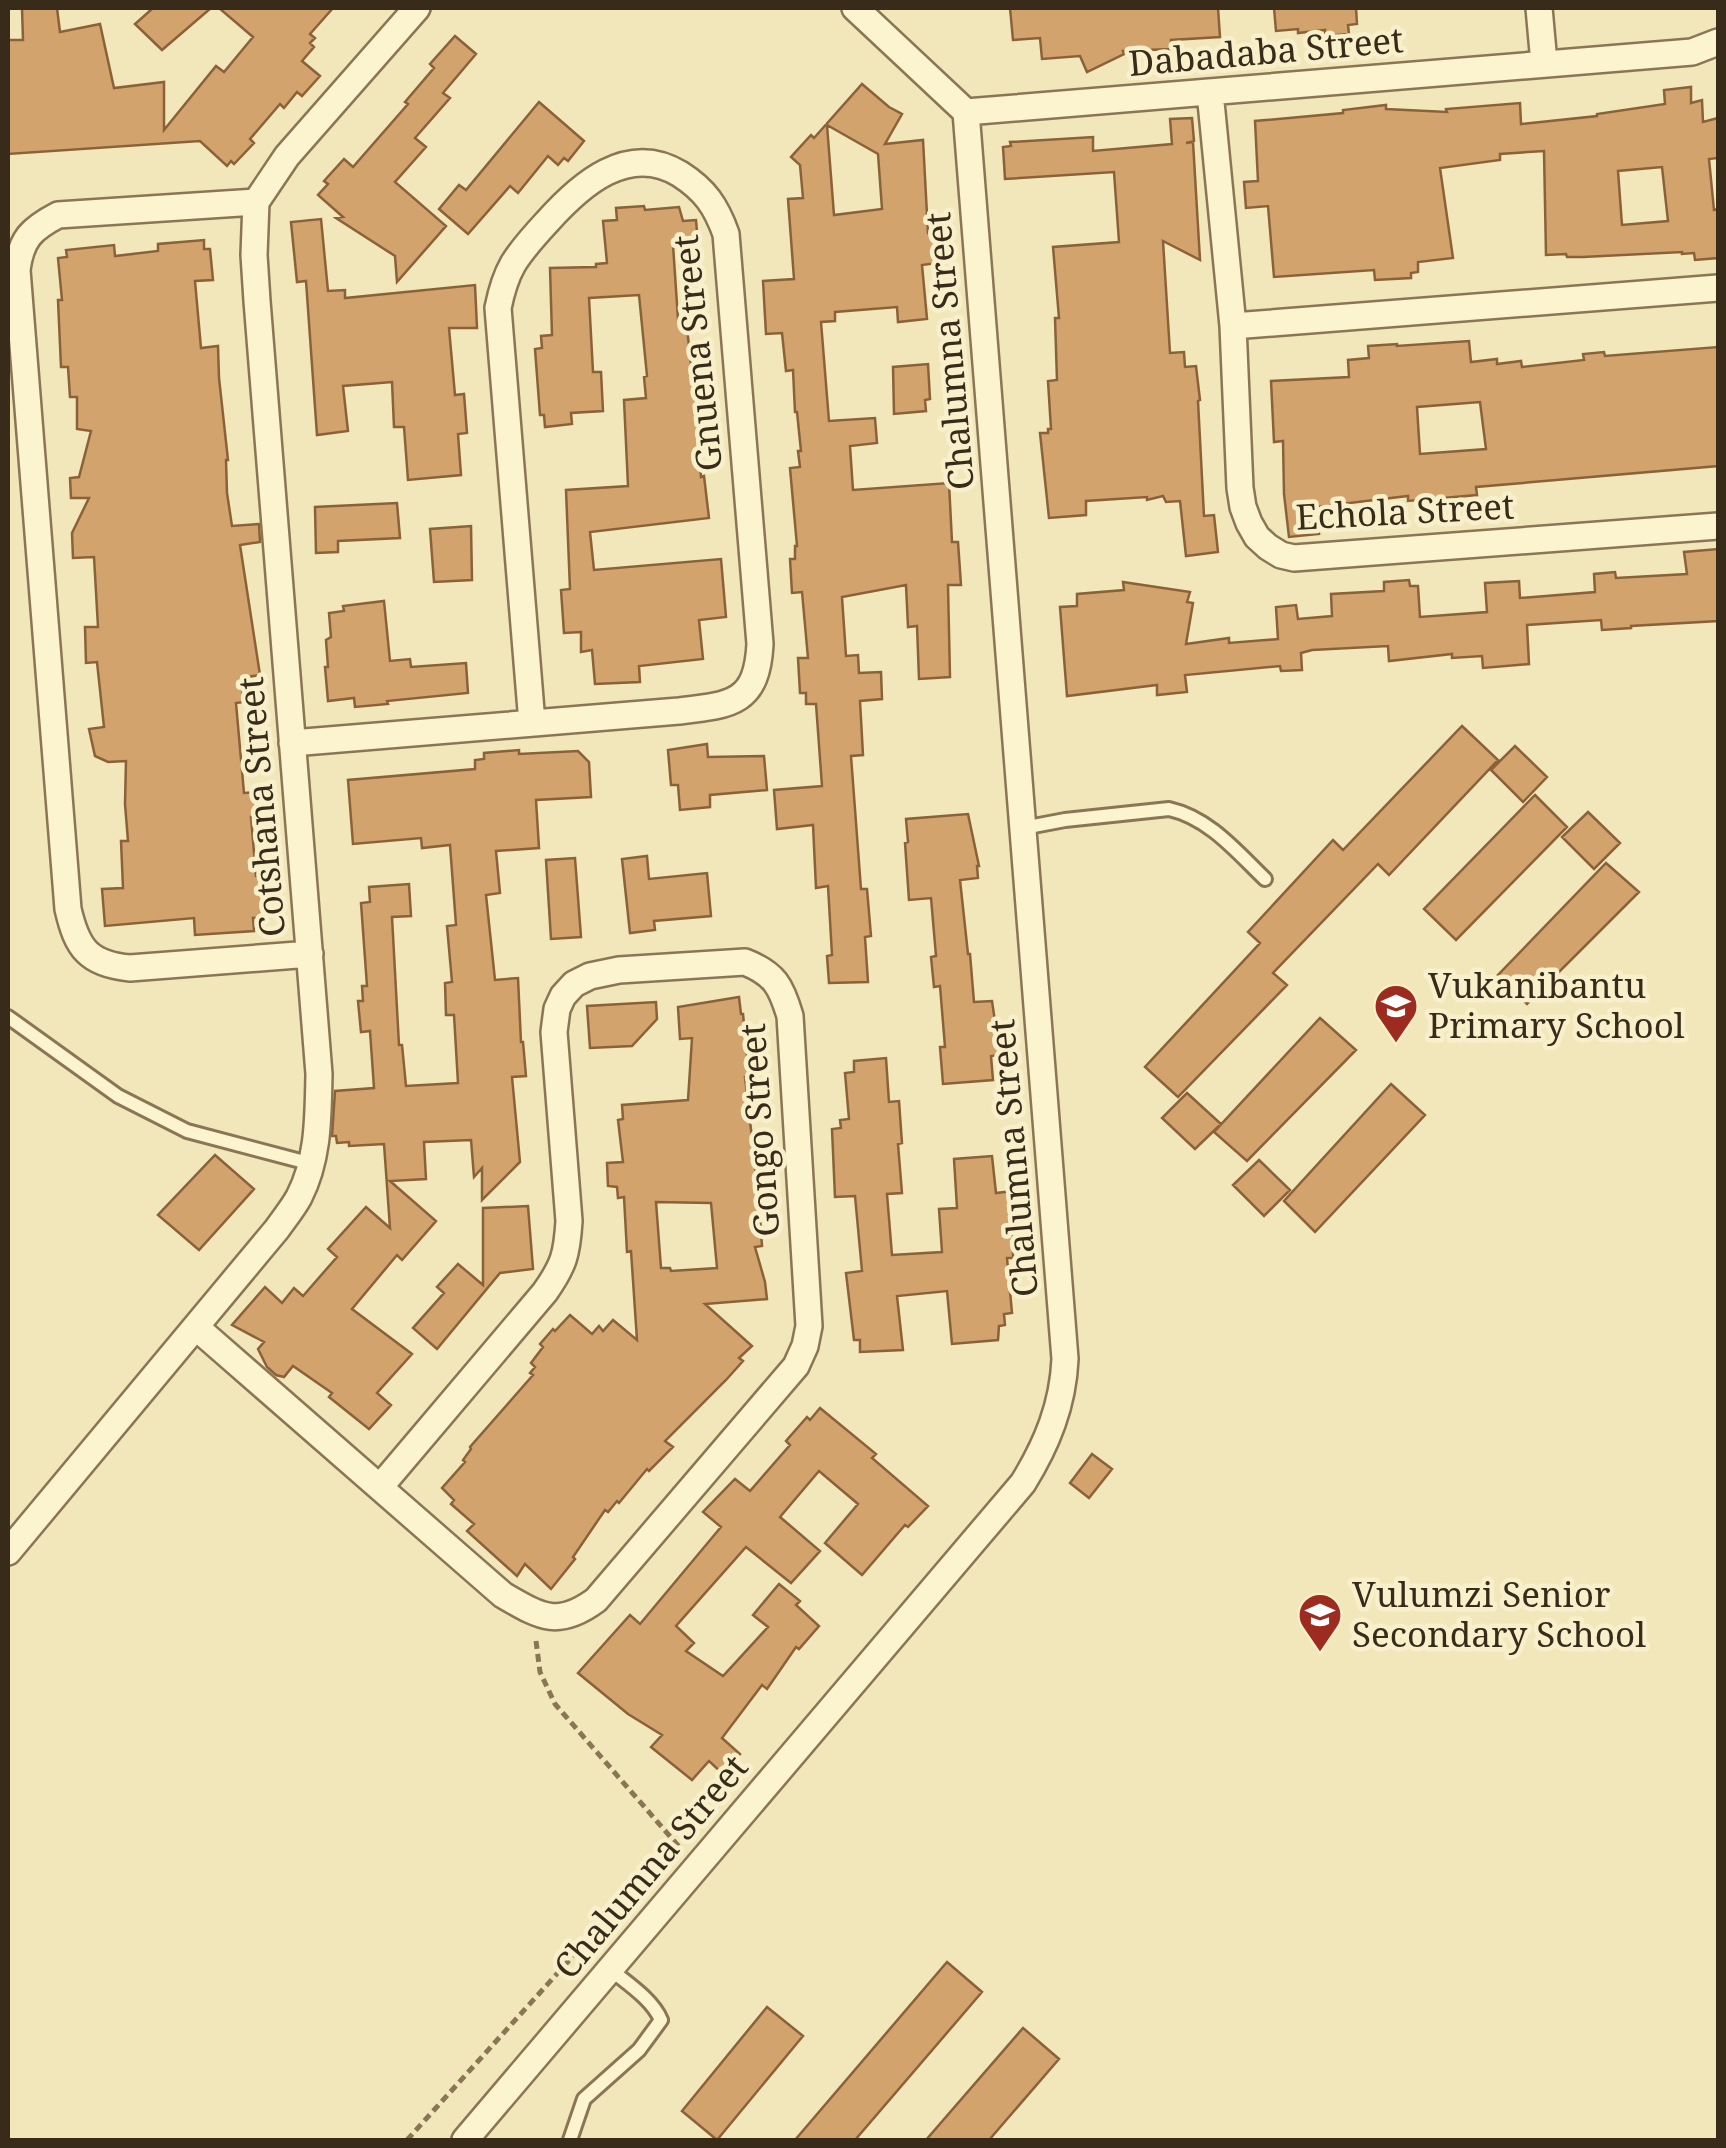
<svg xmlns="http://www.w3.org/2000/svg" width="1726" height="2148" font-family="'Noto Serif',serif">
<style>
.building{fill:#d3a36e;stroke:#8b6138;stroke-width:2.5;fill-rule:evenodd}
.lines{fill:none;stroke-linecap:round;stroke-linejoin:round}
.lane-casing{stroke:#8a7654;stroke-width:18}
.street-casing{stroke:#8a7654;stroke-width:30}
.path{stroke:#8a7654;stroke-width:5;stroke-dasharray:8 5;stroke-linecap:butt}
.lane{stroke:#fcf3cf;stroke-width:12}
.street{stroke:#fcf3cf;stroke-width:25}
.labels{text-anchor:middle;stroke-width:9;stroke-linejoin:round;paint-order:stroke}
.street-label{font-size:35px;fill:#382b1a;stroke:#f8f0cb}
.poi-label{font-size:35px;fill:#382b1a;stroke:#f8f0cb;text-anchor:start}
</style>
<rect width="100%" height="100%" fill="#f1e7bb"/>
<path class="building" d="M22,8H57L60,32L100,24L114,88L164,82V130L216,66L224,72L253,37L219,8H333L310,34L315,38L310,43L314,47L302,61L320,76L302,96L297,92L284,108L280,104L250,139L254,143L234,164L231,161L227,166L200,141L8,154V40H23Z
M153,8H211L162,50L135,24Z
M1010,8H1218L1220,37L1171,40V49L1123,51L1124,54L1087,72L1080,56L1042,59L1040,38L1013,40Z
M1274,8H1356L1357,24L1348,25L1349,34L1325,36V30L1298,33V29L1276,31Z
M455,36L476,54L443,93L450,98L415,138L426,147L395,182L446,226L397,282L395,256L336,218L343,217L318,195L328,184L324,181L344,159L353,167L408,104L405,102L434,68L430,64Z
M862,84L889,107L902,114L885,144L923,140L928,233H935L937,263L922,265L927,319L898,322L897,307L835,312V321L821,322L829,421L875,418L877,443L850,446L853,490L949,483L952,542H958L961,585H948L950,677L919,679L917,626L908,627L906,585L842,597L846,656L858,655L859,673L881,672L882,699L860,701L863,755L851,756L861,889H867L871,936L865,937L868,982L829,983L827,956L832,955L828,886L816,888L813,825L777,829L774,790L822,786L816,704H806V693H800L798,658H808L802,592L792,593L790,559H795V546H797L790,468L800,467L798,451H801L797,412H795L793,370L786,371L782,333L766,334L763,281L794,279L788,199L803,198L800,165L791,157L811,135L814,138ZM827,125L878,154L882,209L834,215Z
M1691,87V103L1702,100L1703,122L1718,118V158L1709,159L1714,210L1718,209V258L1695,260L1694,253L1682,254V252L1583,257H1567L1566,254L1546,255L1544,151L1500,154V160L1440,168L1453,258L1418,262V272L1411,273V278L1375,280L1374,270L1274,277L1268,206L1246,208L1244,182L1258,181L1255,121L1343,113V110L1386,105V109L1447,112L1446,109L1520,103L1521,124L1597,116V114L1665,104L1664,90ZM1662,167L1668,221L1622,225L1618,171Z
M539,102L584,141L568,161L564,158L558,165L548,156L518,193L510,186L468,234L439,209L459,185L466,190Z
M1192,118L1194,141L1186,143L1193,142L1200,260L1163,241L1170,353L1184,352L1185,367L1196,366L1200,400L1198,401L1204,516L1214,515L1218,552L1186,556L1180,501L1166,502L1163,496L1147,500V497L1086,501V515L1049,518L1040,433H1048V429H1051L1048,381L1057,380L1055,318H1059L1053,247L1119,242L1114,172L1005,179L1003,147L1011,146L1010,142L1093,137V151L1172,144L1170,119Z
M644,206L645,210L679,207L683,221L696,220L698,243L673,245L678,319H686L692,373L698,372L699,383H704L706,411L696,412L701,477L704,476L709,518L590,532L594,570L721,559L726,617L699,620L703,659L639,666L640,682L595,684L592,650L581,652V632L564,633L561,590L570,589L566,490L628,486L624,400L646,398L644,377L647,376L639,295L589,298L593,372H601L603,411L571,413L572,424L545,427L544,415H540L535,349L542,348L541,336L552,335L550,268L596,267V264L607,263L603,221L617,220L616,208Z
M321,219L328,291L345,290V298L475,285L477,328H449L455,395L464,394L467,433L458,434L461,475L408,480L404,427H394L392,382L343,386L348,431L317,435L306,281L297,282L291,222Z
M204,240V249H210L213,280L195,281L201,348L218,346L219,378L228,460H226L227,493L232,526L259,524L260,542L240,545L260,675L241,678L244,702L236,703L244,793L259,792L261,817H251L256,876H262L264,917L253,918L254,931L195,935L194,918L105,926L102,889L123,888L121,841H128L125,804L126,761L108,762L95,756L89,729L104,727L97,662L86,663L85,627H98L94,557L73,558L72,533L89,498H71L70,478L79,477L91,431L77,429V397H70L68,367H61L58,300H62L58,258L67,257L66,250L114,245L115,256L158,251V244Z
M1469,341L1471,362L1497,359V364L1521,361L1522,367L1584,360L1583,354L1604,352L1605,356L1718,347V466L1476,487L1477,495L1408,501V496L1316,507L1319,534L1289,537L1284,494L1283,441L1274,442L1271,381L1349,377L1348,360L1369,358L1368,346L1397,344V346ZM1480,402L1486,449L1420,454L1417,407Z
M928,364L930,399L925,400L926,411L894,414L893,367Z
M397,503L400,538L338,541V552L316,553L315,507Z
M471,526L472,580L434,582L430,529Z
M1718,549V621L1631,626V628L1602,630L1601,620L1527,625L1529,664L1483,668L1482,656L1452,658V654L1389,661L1388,646L1312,650L1301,653L1302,670L1281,671L1280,666L1185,675L1187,692L1157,695V685L1067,696L1060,607L1077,606V594L1124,590L1123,582L1190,592L1187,602L1193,603L1186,644L1229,638V643L1278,639L1276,607L1296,605L1298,619L1332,616L1331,594L1384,591V582L1409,580L1410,586H1418L1420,617L1487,612L1485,583L1519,581L1520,598L1595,592L1594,574L1615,572L1616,578L1687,574L1684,552Z
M384,601L390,661L410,659L411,667L466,663L468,693L387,701L388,704L355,707L354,698L328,701L325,667H328L326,640L331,637L329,613L344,611L343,606Z
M1462,726L1498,760L1389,875L1378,864L1273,973L1287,985L1178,1097L1145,1067L1260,943L1248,932L1333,840L1343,850Z
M707,744L708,757L764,756L767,790L710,795V807L680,810L678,785H671L668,750Z
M1515,746L1547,777L1523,802L1491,770Z
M519,750V754L578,751L589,762L591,797L536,800L539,848L496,851L500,893L486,895L495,980L518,978L521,1042H523L526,1076L512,1077L520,1162L482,1200V1168L474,1177L471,1140L424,1142L426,1179L390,1181L436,1221L402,1260L397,1255L352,1309L412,1354L377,1393L391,1405L369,1429L329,1397L332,1393L293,1366L284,1377L276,1375L267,1367L258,1349L264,1342L232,1325L265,1287L282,1303L294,1288L303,1296L337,1257L328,1249L366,1207L390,1228L384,1144L349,1146V1142L337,1143L336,1136H332L335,1091L374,1088L370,1031L361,1032L358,1001H363L362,986H367L361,903L370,902L369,887L409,884L411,916L392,917L399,1045H402L406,1086L458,1083L454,1015H446L445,983L452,982L447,926L456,925L450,845L422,848L421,838L353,844L348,780L475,769V760L484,759V753Z
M1535,795L1567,827L1456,940L1424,909Z
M1588,812L1620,843L1594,869L1562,837Z
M968,814L979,866H977L978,878L960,880L968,954H970L974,1002L992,1001L1000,1055L991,1056L993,1080L943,1084L940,1047H945L940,986L934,987L931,957L936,956L931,898L909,900L905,843L908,842L906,819Z
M647,856L649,879L707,873L711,916L654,921L655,930L630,933L622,859Z
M575,858L581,937L551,939L546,860Z
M1606,863L1639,892L1527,1004L1498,975Z
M739,997L741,1014H743L749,1076L745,1077L758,1191L762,1246L755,1247L765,1282L767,1299L705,1304L752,1346L739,1358L743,1361L726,1380L665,1441L673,1447L649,1471L647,1469L619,1503L617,1501L608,1512L605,1510L573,1557L575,1559L551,1589L525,1564L517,1576L467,1531L474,1524L451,1504L454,1500L442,1488L465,1462L463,1460L471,1449L470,1447L533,1375L530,1373L535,1367L531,1363L543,1347L540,1344L553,1329L555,1331L570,1315L592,1334L599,1326L603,1331L613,1320L637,1340L631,1251L627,1252L624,1197L618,1198L617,1187L608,1186L607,1163L623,1162L618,1120L623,1119L622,1105L688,1100L692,1038L680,1039L678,1007ZM656,1202L711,1203L717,1268L671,1271L670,1268H661Z
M656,1002L657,1019L632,1046L590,1048L587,1006Z
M1320,1018L1356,1050L1247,1161L1214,1132Z
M886,1058L889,1102L899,1101L902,1143L898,1144L902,1193L887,1194L892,1255L942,1252L939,1209L957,1208L954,1159L992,1156L996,1193L1013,1191V1258H1007L1012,1313L1004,1314L1005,1325L999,1326L998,1340L952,1344L947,1291L897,1296L903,1350L860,1352V1340H854L846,1273L862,1271L855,1196L835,1197L832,1129L841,1128L840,1120L849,1119L845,1073L854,1072V1061Z
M1391,1084L1425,1115L1315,1232L1284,1201Z
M1187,1093L1221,1124L1195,1149L1162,1118Z
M215,1155L254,1189L199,1250L158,1215Z
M1259,1160L1290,1190L1264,1216L1233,1185Z
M528,1206L533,1269L500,1273L437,1349L413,1328L444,1293L437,1287L458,1264L483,1285V1208Z
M820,1408L876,1454L872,1458L928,1506L908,1527L905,1525L862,1575L825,1543L858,1504L819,1471L780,1517L820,1551L791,1583L746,1547L676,1626L694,1643L686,1651L723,1676L768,1627L753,1615L779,1584L800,1601L796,1605L819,1626L799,1649L796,1647L767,1689L762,1685L722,1738L740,1754L723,1774L709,1761L692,1780L651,1747L662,1735L628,1714L578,1673L630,1615L640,1624L721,1527L703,1512L735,1479L750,1491L790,1445L786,1441L807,1417L810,1420Z
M1092,1454L1112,1469L1089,1498L1070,1483Z
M947,1962L982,1992L855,2140H795Z
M767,2007L803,2036L717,2140L682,2111Z
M1023,2028L1059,2059L989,2140H926Z"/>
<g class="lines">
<defs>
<path id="lane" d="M1023,828L1065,820L1169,809C1209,818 1236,851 1265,879
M8,1017L118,1096L187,1131L312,1164
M570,2140L584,2099L639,2050L661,2020C652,1999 628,1984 610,1969"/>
<path id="street" d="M1539,8L1544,63
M1210,92L1233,326L1240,488L1243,507L1249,523L1257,537L1268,547L1281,555L1294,558L1718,526
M966,112L1692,52L1718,42
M256,202L58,215C31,229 21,239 17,270L68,909C77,948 88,964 130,968L310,954
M1233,326L1718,288
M292,743L679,711C732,705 757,703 760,644L726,234C716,206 705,190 680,174C628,142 580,185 547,222C535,235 522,249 513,264C505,278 501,293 498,308L532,723
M197,1328L503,1595C541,1617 558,1628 596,1600L796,1366L805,1346L809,1326L790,1016C781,986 775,974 745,962L619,970L590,976L574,984L563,996L557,1009L554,1032L569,1221C567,1254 564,1265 545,1292L380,1487
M8,1552L277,1229C284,1219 293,1208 299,1197C319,1158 318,1116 319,1074L257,301L254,255L256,202L287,156L417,8
M465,2140L1023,1483C1047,1444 1063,1405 1065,1359L966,112L855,8"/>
</defs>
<use href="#lane" class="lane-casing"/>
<use href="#street" class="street-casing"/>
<path class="path" d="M536,1641L540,1672L555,1704L681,1849
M407,2140L582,1946L592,1938L605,1933"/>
<use href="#lane" class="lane"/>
<use href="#street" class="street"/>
</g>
<defs>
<symbol id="school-pin" viewBox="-11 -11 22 30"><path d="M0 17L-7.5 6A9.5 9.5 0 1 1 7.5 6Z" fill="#9e2b1f" stroke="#f8f0cb"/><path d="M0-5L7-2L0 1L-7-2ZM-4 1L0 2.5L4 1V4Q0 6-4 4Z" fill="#fff"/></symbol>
</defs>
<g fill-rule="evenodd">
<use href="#school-pin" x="1371" y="981" width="50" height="68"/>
<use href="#school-pin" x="1295" y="1590" width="50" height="68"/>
</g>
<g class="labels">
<g class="street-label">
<text transform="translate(1266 52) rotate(-5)" y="12">Dabadaba Street</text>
<text transform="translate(950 351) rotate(-95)" y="12">Chalumna Street</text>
<text transform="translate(698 353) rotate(-96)" y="12">Gnuena Street</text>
<text transform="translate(1405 512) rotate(-3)" y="12">Echola Street</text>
<text transform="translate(262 807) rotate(-95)" y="12">Cotshana Street</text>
<text transform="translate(760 1130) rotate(-94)" y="12">Gongo Street</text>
<text transform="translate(1014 1158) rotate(-95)" y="12">Chalumna Street</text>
<text transform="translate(651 1867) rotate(-50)" y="12">Chalumna Street</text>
</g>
<g class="poi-label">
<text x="1428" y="998">Vukanibantu<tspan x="1428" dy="40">Primary School</tspan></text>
<text x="1352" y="1607">Vulumzi Senior<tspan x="1352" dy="40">Secondary School</tspan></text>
</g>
</g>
<rect width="1726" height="2148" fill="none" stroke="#382b1a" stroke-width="20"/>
</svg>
